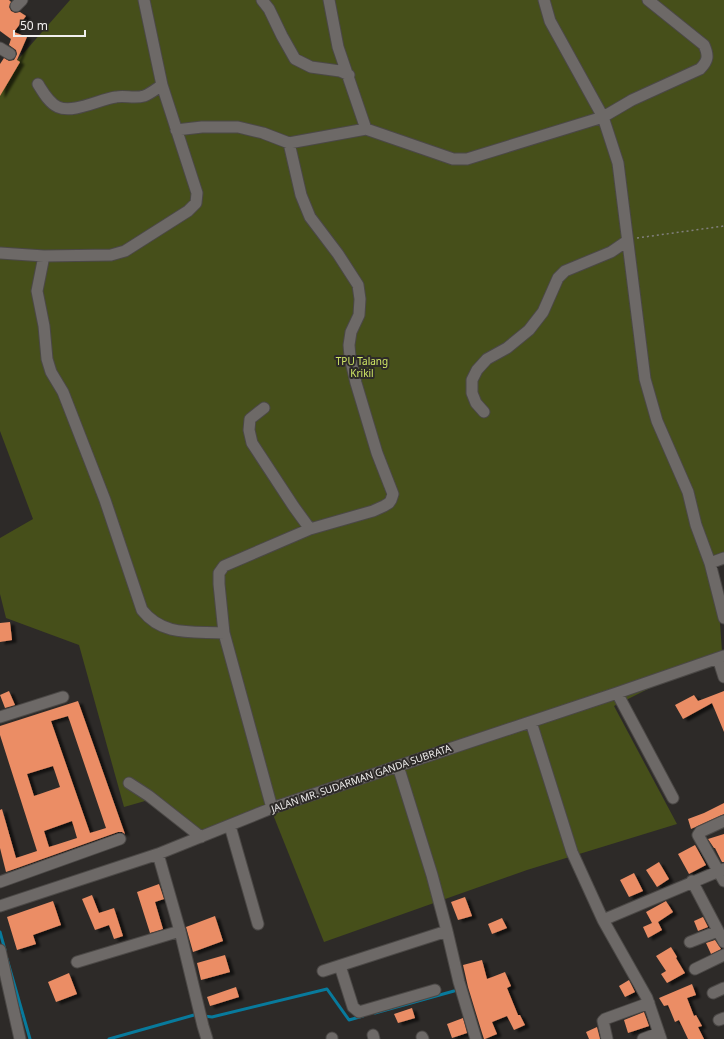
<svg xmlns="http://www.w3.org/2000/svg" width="724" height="1039" font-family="'Noto Sans',sans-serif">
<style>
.green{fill:#464f1a}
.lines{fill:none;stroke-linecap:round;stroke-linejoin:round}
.stream{stroke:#087a9c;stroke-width:3}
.building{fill:#eb8d65;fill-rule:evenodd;filter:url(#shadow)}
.minor-casing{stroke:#4b4846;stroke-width:13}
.path{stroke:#82807e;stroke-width:1.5;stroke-dasharray:2 3;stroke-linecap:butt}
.minor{stroke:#6d6967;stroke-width:11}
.labels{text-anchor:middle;stroke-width:4;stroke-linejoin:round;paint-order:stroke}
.park-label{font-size:10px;fill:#d0e765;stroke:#2d2a28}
.street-label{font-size:10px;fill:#f1efee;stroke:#2d2a28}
</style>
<defs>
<filter id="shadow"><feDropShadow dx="4.5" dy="2.5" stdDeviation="1" flood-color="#0009"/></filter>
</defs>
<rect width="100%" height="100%" fill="#2d2a28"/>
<path class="green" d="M70,0H724V555L716,564L722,652L614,706L677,824L527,870L324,942L272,812L201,831L152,799L124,807L79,645L6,618L0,594V538L33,519L0,431V80Z"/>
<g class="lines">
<path class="stream" d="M0,932L5,950
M7,959L30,1039
M375,1013L454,991
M204,1016L212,1017L327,989L349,1020L363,1016
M109,1039L194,1015H198"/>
</g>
<path class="building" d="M0,0H9L11,2L9,7L11,11L15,13L20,12L26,16L14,32L27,37L17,60L20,62L0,96V64L4,58L9,61L14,60L17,54L16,50L9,45L11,39L0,31Z
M10,622L12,640L0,642V623Z
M9,691L15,705L5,708L0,695Z
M724,691V732L712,703L683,719L675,705L694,695L698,701Z
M78,701L125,834L122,832H118L6,872L0,848V810L2,809L16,858L37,851L0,735V726ZM68,716L106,828L90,833L51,721ZM53,766L60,787L34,796L27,774ZM72,821L77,838L49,847L44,831Z
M724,803V814L691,829L688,819L704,813Z
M724,834V862H722L715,848H714L708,839Z
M695,845L706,865L689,874L678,854Z
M659,862L669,879L657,887L646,870Z
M634,873L643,891L629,897L620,880Z
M159,884L164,899L155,902L163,929L150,933L137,892Z
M92,895L99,913L114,908L123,936L114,939L109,925L95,930L82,899Z
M465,897L472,916L458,920L451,902Z
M53,901L61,925L33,935L36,944L17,950L7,917Z
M666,901L673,912L658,922L662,930L648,938L643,927L652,923L646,912Z
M215,916L223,941L193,952L186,927Z
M703,917L708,927L698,931L694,921Z
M502,918L507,928L492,934L488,924Z
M715,940L721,949L711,954L706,943Z
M671,947L677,957L676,958L685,973L667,983L661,974L666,971L656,956Z
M225,955L230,972L201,980L197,963Z
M482,960L487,979L505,972L511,986L507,988L518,1015H520L525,1025L514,1030L507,1016L492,1022L497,1034L485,1039H484L482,1033L468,987L463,965Z
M69,973L77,994L56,1002L48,982Z
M629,980L635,992L625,997L619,986Z
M692,984L696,995L687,998L694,1016L696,1015L702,1026L698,1027L704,1039H688L679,1020L675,1022L668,1005L664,1006L659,998Z
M236,987L239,997L210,1006L207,997Z
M412,1008L415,1018L398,1023L394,1014Z
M644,1012L649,1026L628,1033L624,1020Z
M463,1018L467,1033L452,1038L447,1024Z
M597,1027L600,1039H589L586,1032Z"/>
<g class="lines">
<defs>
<path id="minor" d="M262,0L269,9L282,36L295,59L311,67L340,71L349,75
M329,0L338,47L366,129
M544,0L550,21L603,117L618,163L645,379L657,421L688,492L696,525L710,563L724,618
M16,6L22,0
M0,48L10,54
M38,84C43,92 49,103 58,107C73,114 100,99 116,97C125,95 134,99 144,96C150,94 156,89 162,85
M176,130L202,127H238L263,133L289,143L366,129L453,159H467L603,117L632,100L700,69C708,61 709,56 704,45L648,0
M0,253L44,256L111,255L125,251L188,211L196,203L197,193L162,85L144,0
M44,256L37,291L44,326L47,359L51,372L63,392L105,500L142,610C163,637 193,631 224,633
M264,408L250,419L249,430L252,443L294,507L310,529
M484,412L476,403L472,393V380L477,370L487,359L507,348L529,330L543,312L558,278L565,271L611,252L627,241
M710,563L724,558
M718,658L724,677
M617,693L673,798
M0,717L63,697
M531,722L572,852L603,920L647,998L661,1039
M398,766L432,875L447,931L459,982L476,1039
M129,783L149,796L201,837
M272,808L224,633L219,584V573L224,566L310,529L373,511L384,506L389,503L391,500L393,494L377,453L356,383L350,357L349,345L351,332L359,315L360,299L358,285L338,254L310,217L301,195L289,143
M724,821L700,832L698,835L724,881
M230,826L258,924
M158,854L180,931L203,1026L207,1039
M692,881L724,942
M0,882L120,839
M0,906L158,854L272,808L617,693L724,656
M603,920L724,869
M690,942L718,931
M0,950L20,1039
M77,962L180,931
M340,966L353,1007L359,1012L435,990
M695,969L724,955
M323,971L447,931
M713,993L724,988
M719,1020L724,1018
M373,1035L374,1039
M422,1037L423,1039
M332,1038V1039
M607,1039L603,1021L605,1019L649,1003
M643,1039L659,1033"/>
</defs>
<use href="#minor" class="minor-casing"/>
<path class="path" d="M637,238L724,226"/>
<use href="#minor" class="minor"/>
</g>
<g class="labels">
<g class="park-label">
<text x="362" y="365">TPU Talang<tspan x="362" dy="12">Krikil</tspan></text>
</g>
<g class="street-label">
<text transform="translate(361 778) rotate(-19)" y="4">JALAN MR. SUDARMAN GANDA SUBRATA</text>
</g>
</g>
<path d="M14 30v6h71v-6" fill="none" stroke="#f1efee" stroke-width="2"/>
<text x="20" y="30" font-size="12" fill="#f1efee" stroke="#2d2a28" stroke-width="3" paint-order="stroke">50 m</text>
</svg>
